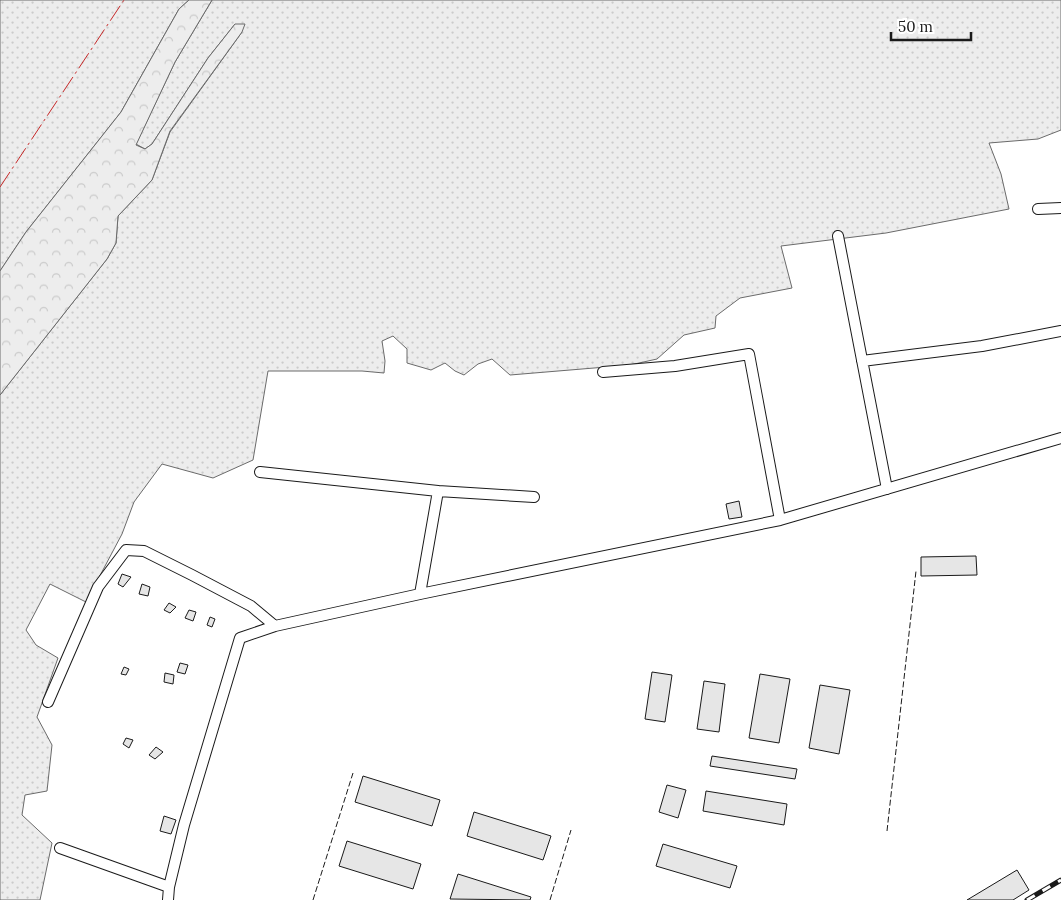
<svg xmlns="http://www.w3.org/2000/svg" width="1061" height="900" font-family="Lora,serif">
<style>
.green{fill:url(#green-dots);stroke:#6a6a6a}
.forest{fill:url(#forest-crowns);stroke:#6a6a6a}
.building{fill:#e6e6e6;stroke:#1a1a1a}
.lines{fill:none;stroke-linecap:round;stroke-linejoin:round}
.street-casing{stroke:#1a1a1a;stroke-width:12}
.street{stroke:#fff;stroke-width:10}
.rail-casing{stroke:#1a1a1a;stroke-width:5}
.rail{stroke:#fff;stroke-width:3;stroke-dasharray:9;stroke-linecap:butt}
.fence{stroke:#1a1a1a;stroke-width:1;stroke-dasharray:6 2.5;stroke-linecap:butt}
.power{stroke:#c62828;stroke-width:1;stroke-dasharray:18 4 2.5 4;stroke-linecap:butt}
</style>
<defs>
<pattern id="green-dots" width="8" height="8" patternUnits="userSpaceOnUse" patternTransform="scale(1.25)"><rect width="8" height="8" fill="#ededed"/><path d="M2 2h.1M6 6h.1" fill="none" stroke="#cbcbcb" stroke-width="1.8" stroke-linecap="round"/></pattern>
<pattern id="forest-crowns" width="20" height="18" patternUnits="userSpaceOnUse" patternTransform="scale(1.25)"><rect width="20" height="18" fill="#ededed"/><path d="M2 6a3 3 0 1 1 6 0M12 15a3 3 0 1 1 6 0" fill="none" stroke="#cbcbcb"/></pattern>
</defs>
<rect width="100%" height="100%" fill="#fff"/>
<path class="green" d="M0,0H189L179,9L121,112L26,232L0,271Z
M212,0H1061V130L1038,139L989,143L1001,174L1009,209L886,233L781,246L792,288L740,298L716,316L715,328L684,335L657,359L630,365L510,375L492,359L478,364L464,375L455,371L445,363L431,370L407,363V349L393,336L382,341L385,361L384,373L362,371H268L253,460L213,478L162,464L134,502L122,534L86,602L50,584L26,630L36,645L58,658L37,717L52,745L47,791L25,795L22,815L52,843L40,900H0V395L107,259L116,243L118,216L152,180L170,132L242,32L235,24L208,58L152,144L145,149L136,144L175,62Z"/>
<path class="forest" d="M189,0H212L175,62L136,145L145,149L152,144L208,58L235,24H245L242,32L170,131L152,180L118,216L116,243L107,259L0,395V271L26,232L121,112L179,9Z"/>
<path class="building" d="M739,501L742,517L729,519L726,504Z
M976,556L977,575L921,576V557Z
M122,574L131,577L123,587L118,584Z
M142,584L150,587L148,596L139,594Z
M169,603L176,607L170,613L164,610Z
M189,610L196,612L193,621L185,618Z
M210,617L215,619L212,627L207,625Z
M180,663L188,665L185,674L177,672Z
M124,667L129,669L126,675L121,674Z
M652,672L672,675L665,722L645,719Z
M165,673L174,675L173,684L164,682Z
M760,674L790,679L779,743L749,738Z
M704,681L725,684L719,732L697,729Z
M820,685L850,690L839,754L809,748Z
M126,738L133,740L129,748L123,744Z
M156,747L163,752L155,759L149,755Z
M712,756L797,769L795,779L710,766Z
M363,776L440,800L432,826L355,802Z
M667,785L686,790L678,818L659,812Z
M706,791L787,804L784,825L703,811Z
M474,812L551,836L543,860L467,836Z
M164,816L176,820L171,834L160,831Z
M347,841L421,864L413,889L339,866Z
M663,844L737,866L730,888L656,866Z
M1017,870L1029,890L1013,900H967Z
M458,874L531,897L530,900L450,899Z"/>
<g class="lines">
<defs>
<path id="street" d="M1038,209L1061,208
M838,236L887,489
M862,361L982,346L1061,331
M603,372L675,366L749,354L780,520
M260,472L438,491L534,497
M420,594L438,491
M48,702L98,587L126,550L144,551L192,575L251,606L275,626
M60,848L169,887
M168,900L169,887L184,825L240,638L275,626L420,594L780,520L1061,438"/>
</defs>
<use href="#street" class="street-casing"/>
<use href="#street" class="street"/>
<defs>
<path id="rail" d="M1027,900L1061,880"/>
</defs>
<use href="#rail" class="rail-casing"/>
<use href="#rail" class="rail"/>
<path class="fence" d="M887,831L916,571
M313,900L353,773
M550,900L571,830"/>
<path class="power" d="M0,187L124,0"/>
</g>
<path d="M891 32v8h80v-8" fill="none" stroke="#1a1a1a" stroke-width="2.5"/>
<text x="898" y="32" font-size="15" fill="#1a1a1a" stroke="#ffffff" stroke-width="4" paint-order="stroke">50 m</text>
</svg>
